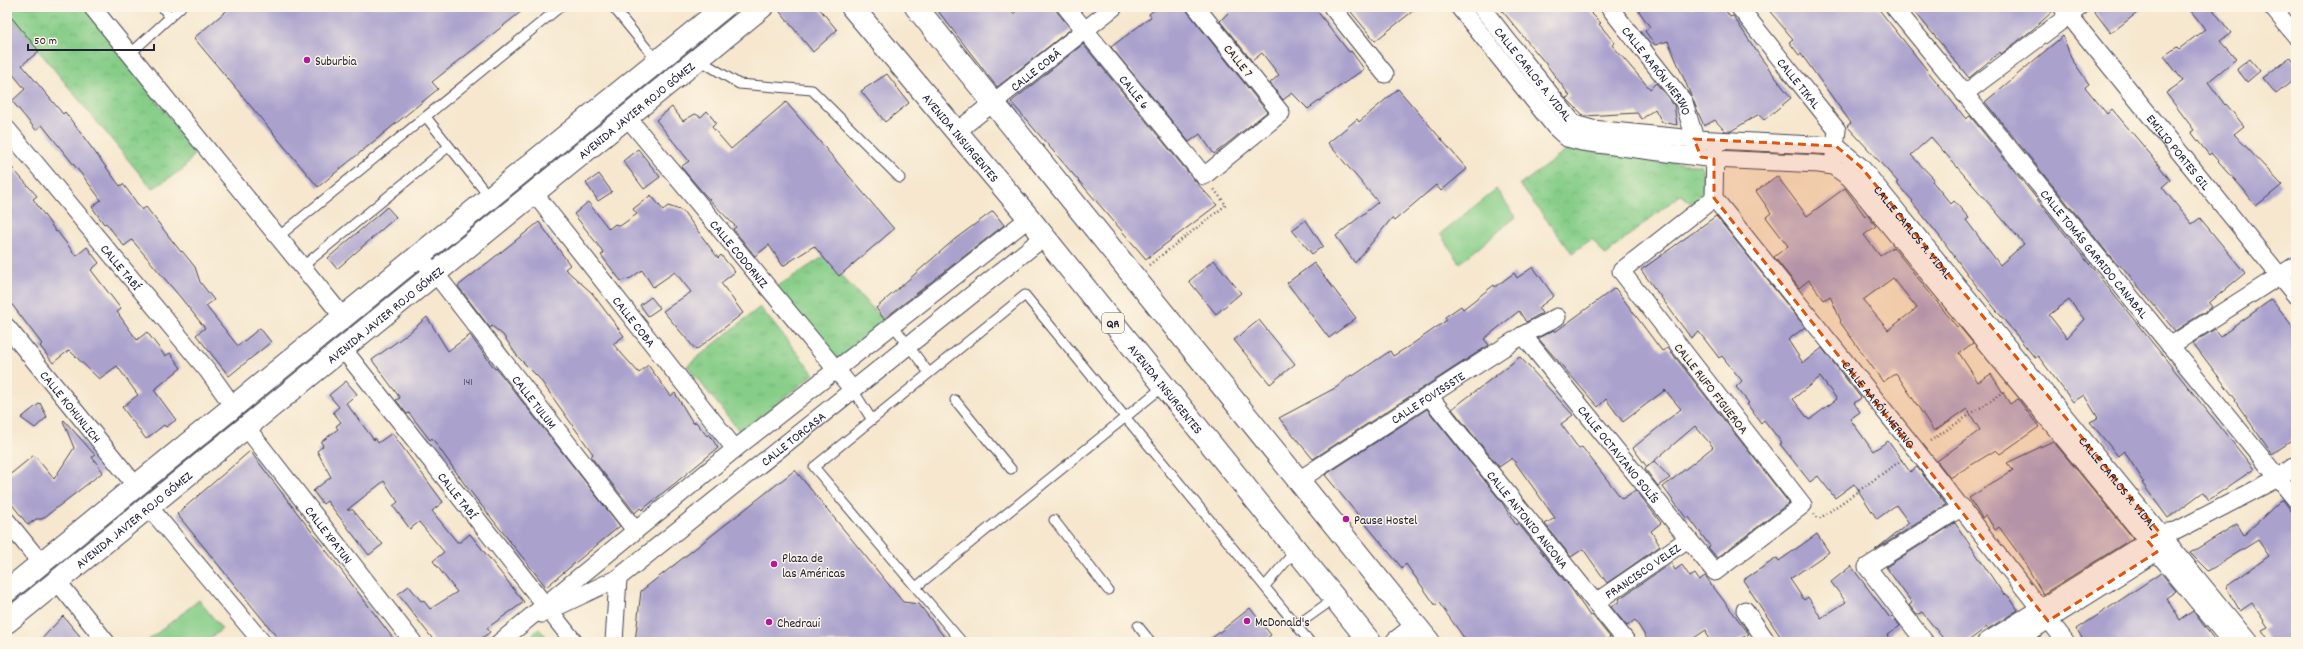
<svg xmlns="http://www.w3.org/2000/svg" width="2303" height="649" font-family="Dekko,sans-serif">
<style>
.grass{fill:url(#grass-tufts);stroke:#547862}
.park{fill:url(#park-crowns);stroke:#547862}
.garden{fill:#86cd88;stroke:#547862}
.building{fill:#aaa2cd;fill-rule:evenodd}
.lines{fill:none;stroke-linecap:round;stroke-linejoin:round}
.lane-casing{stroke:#424051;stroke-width:11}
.street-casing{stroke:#424051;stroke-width:19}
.secondary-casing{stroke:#424051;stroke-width:24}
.primary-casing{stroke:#424051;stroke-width:24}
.path{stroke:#424051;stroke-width:2.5;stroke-dasharray:1 3;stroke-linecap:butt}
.lane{stroke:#fff;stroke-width:9}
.street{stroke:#fff;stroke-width:17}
.secondary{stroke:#fff;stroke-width:22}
.primary{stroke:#fff;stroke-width:22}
.marked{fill:#de560e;fill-opacity:0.2;stroke:#de560e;stroke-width:3;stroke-dasharray:8 5;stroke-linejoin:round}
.poi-dot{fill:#b5179e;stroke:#fcf5e5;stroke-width:1.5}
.labels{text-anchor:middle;stroke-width:3;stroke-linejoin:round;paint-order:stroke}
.number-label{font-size:11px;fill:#444260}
.shield{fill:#fcf5e5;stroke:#63616e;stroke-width:1}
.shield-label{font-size:12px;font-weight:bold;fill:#22223b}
.poi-label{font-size:13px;fill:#22223b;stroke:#fcf5e5;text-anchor:start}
.street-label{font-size:13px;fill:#22223b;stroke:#fcf5e5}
</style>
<defs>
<pattern id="grass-tufts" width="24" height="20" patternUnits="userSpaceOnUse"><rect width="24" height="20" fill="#86cd88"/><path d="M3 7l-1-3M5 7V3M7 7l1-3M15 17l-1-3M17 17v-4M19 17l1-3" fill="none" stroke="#73b076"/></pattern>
<pattern id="park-crowns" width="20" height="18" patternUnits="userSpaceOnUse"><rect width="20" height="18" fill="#86cd88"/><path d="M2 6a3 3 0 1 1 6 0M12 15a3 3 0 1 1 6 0" fill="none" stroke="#73b076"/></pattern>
</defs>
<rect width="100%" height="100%" fill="#fcf5e5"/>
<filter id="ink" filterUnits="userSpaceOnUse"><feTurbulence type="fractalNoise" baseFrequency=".025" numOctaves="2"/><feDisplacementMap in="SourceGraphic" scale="8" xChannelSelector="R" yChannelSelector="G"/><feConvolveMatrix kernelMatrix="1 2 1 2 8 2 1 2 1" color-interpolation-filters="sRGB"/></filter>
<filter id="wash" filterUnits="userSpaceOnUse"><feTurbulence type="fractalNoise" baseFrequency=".012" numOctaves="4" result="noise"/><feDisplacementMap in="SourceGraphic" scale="16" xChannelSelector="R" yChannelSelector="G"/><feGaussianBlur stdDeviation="0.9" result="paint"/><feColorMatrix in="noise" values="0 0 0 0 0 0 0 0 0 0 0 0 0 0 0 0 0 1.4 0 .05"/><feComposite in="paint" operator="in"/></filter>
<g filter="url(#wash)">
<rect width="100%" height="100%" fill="#f6e7ce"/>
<path class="grass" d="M823,257L886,322L835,361L775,288Z
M760,307L814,374L741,433L687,366Z"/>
<path class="park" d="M12,7H85L196,152L183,169L152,189L7,12Z
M1570,148L1702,166L1704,197L1692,205L1681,194L1605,255L1592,239L1572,253L1520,185Z
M539,629L552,642H524Z"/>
<path class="garden" d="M1496,189L1516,217L1460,263L1440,234Z
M199,600L222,629L205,642H146Z"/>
<g id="blocks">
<path class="building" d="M231,7H527L432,82L438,89L318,187L194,38Z
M776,7H818L837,30L813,52Z
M935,7H1007L1013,14L1022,7H1053L1071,29L997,87Z
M1158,7H1184L1267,112L1214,154L1200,134L1189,142L1111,47L1151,17L1149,14Z
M1234,7H1314L1349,52L1351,51L1364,69L1308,109L1292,93L1283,100L1270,83L1279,75L1262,53L1252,61L1220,21Z
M1347,7H1418L1375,41Z
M1499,7H1585L1601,23L1599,24L1615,43L1612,45L1650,89L1656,83L1674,105L1677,125L1662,122L1655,109L1642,119L1637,113L1584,116L1566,98L1570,96L1546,64Z
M1636,7H1723L1730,17L1733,16L1761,58L1791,98L1764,120L1759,114L1731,131H1725L1715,120L1704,126L1668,41L1655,45L1645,31L1650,27Z
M1766,7H1877L1966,119L1970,116L2254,469L2209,500L2203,492L2168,518L2142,483L2144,482L2124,451L2118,456L2090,422L2098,418L2084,395L2073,402L2038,356L2035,358L1971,279L1944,242L1912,202L1913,201L1896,183L1898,182L1847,126L1851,123L1801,54L1799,55L1789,42L1793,39ZM1931,137L2024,244L2000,265L1966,220L1969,218L1954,201L1951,204L1932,181L1934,179L1911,155ZM2069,300L2084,319L2067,338L2049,315Z
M1911,7H2052L2053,11L2032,30L2001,54L2000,52L1969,78Z
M2091,7H2145L2111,33Z
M2188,7H2211L2231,33L2220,41L2236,59L2208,82L2225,105L2226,104L2244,126L2234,134L2282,185L2256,206L2244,190L2211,153L2209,155L2191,132L2194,130L2166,93L2183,81L2164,56L2177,47L2179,49L2205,29Z
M7,12L39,51L22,65L63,114L65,112L120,186L123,184L142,210L146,207L181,252L182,251L195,267L200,282L214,300L206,306L238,346L260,328L271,342L229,376L196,335L205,328L181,298L132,240L124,246L106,223L104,224L92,207L101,200L86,180L42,125L36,130L12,101L25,89L7,67Z
M2063,36L2071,58L2089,84L2085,87L2107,114L2112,109L2151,155L2170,180L2162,187L2192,224L2200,218L2245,273L2209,303L2212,307L2175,331L2120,264L2118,266L1985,102Z
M1083,44L1196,182L1217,205L1146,259L1011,102Z
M2290,57L2296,65V78L2276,94L2263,78Z
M2250,59L2260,71L2247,82L2237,69Z
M887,74L909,103L885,122L861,91Z
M1398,89L1467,169L1441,191L1436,185L1394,221L1392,218L1355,263L1336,236L1378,202L1328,143L1357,119L1359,122Z
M786,102L894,229L839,276L814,246L783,266L769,245L755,256L733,229L736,227L705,195L681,167L689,161L656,120L672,107L683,121L695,114L701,117L707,111L716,123L712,127L731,149Z
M638,149L660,177L644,189L623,161Z
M7,162L37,196L33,199L56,232L57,231L76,256L87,247L99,263L91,270L121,309L117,312L137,340L147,332L165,356L170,353L181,368L154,390L176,420L166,427L164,425L146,439L122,407L138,395L117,366L99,379L69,350L53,363L40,346L42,344L7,298Z
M599,174L612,192L598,201L586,183Z
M1777,176L1807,216L1845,188L1865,216L1867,215L1876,226L1864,235L1880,256L1893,247L1957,327L1959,326L1973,343L1959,353L1978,382L1991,374L2010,404L2018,399L2039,427L2000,454L1996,450L1950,478L1937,461L1980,430L1967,409L1934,431L1896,373L1883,382L1840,322L1841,321L1830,296L1824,300L1809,280L1799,288L1774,257L1788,246L1766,217L1771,213L1756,191ZM1893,278L1917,308L1888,330L1863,300Z
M651,195L663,210L668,206L683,211L718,258L721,255L735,272L721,283L743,313L696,350L663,311L691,292L675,272L653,287L642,270L631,278L621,281L601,255L604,253L574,214L588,202L609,229L615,224L620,226L637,214L633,209Z
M387,207L396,217L337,269L328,258Z
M993,211L1004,225L884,319L876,308L955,239Z
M1716,216L1805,327L1788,340L1803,363L1822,348L1861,398L1854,403L1860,412L1850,419L1873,451L1888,441L1910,472L1917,467L1946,505L1875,550L1909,523L1896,505L1877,519L1854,484L1835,498L1818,476L1810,482L1780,444L1782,443L1764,420L1761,423L1747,404L1749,403L1736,387L1742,381L1722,356L1719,358L1699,332L1691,338L1641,270ZM1820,377L1837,399L1809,420L1793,399Z
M1306,220L1323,246L1312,254L1292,230Z
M539,222L570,265L565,269L592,293L624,336L613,344L639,373L648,365L671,396L675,393L693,423L696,422L707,436L709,434L718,448L642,510L640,508L635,513L591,457L593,454L539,378L518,357L503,335L492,326L490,328L458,286Z
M1214,260L1241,293L1216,314L1189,281Z
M1314,263L1356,318L1329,338L1287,283Z
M1533,267L1554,296L1538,308L1542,313L1526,322L1519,311L1484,339L1489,345L1313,459L1279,418L1337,387L1351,375L1353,376L1390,351L1393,356L1411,345L1447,320L1445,317L1461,306L1463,309L1494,285L1495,287L1514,273L1517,278Z
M1615,288L1662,351L1668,348L1789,503L1717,558L1708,547L1710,546L1688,516L1686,518L1663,487L1713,447L1695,426L1647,467L1633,448L1681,409L1665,390L1623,422L1606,399L1598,407L1538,338L1554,330L1555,332Z
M651,297L660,308L648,316L640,305Z
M2272,299L2296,331V438L2272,454L2235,401L2236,400L2193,343L2215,329L2221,336Z
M427,317L448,351L470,335L495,369L496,368L620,526L546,587L466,486L432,438L430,440L409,413L407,414L396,400L400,398L372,360L410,332Z
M1259,320L1295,364L1270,384L1234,340Z
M1520,357L1573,415L1561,424L1579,449L1582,447L1622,499L1636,490L1661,523L1651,531L1660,546L1607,583L1583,549L1571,557L1545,524L1555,518L1512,458L1499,467L1452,409Z
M346,381L357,394L346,403L374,440L375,438L378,443L392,433L443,502L432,511L457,542H460L470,534L524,602L487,628L490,632L477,642H435L398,594L409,586L421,601L423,600L430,609L457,592L433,561L444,552L419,522L410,529L393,506L398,502L384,481L347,510H353L374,536L383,544L369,555L327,501L323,504L313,491L331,477L317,451L323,446L321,442L338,429L336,426L341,422L333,412L339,407L329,395Z
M40,403L47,417L35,428L21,418Z
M1427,409L1501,501L1516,525L1518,523L1573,591L1590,616L1592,615L1610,637L1604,642H1467L1439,603L1436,606L1406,564L1402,568L1325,475Z
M64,420L95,455L92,457L103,472L42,519H36L28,525L7,498V477L34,455L54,479L74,448L63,421Z
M2053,441L2133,538L2043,594L2021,557L1999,527L1995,530L1986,515L1982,518L1969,498L2013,470L2007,463Z
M250,451L396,642H281L177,514Z
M1654,461L1670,478L1658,486L1645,469Z
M795,470L903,602L919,604L948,642H635L641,591Z
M2283,500L2296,518V642H2270L2262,630L2268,627L2252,603L2240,611L2226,587L2269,556L2258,540L2208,571L2190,553L2237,524L2244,535L2280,501Z
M1955,523L2004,595L2006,594L2010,598L2018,610L1988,629L1987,627L1967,642H1946L1922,612L1917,615L1909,605L1912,603L1886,567Z
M1817,534L1829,552L1790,579L1804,600L1808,597L1821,618L1846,602L1831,582L1851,566L1890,618L1892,616L1900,626L1887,635L1891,642H1784L1743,580L1777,558L1779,561Z
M1671,563L1675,570L1682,565L1690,577L1695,574L1699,580L1705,576L1749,634L1734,642H1709L1706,630L1688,642H1649L1635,620L1627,626L1611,607L1620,601L1619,599Z
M2161,573L2176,591L2166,598L2180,620L2193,611L2216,642H2084L2077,629Z
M1250,608L1271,635L1262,642H1207Z
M63,616L85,642H39Z"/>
</g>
</g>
<g filter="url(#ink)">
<use href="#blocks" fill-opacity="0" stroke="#424051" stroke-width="1"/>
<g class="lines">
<defs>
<path id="lane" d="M162,7L169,16
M613,7L657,61
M130,54L181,7
M698,59L739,84L812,90L900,178
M426,117L490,198
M278,237L560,7
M302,267L448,147
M893,325L929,373
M853,390L872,420
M955,400L1011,469
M1054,520L1108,590
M1265,586L1296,550
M916,587L1164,386
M1297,625L1335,598
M1138,626L1151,642
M962,642L814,467L1025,295L1310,642"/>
<g id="street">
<path d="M92,7L343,317"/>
<path id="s1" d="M1066,7L1204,176L1281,113L1196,7"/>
<path d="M1332,7L1385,74"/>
<path d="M1459,7L1555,127L1567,138L1582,142L1714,159L1819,164L1833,166L1850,178L2231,642"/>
<path id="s2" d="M1481,7L1574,124L1592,129L1694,139L1836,146L1861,167L2249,642"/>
<path id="s3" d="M1609,7L1684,102L1698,149"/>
<path id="s4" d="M1739,7L1837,130L1834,156"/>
<path id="s5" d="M1894,7L2296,500"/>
<path id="s6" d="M2062,7L2296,296"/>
<path d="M2272,7L2296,36"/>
<path d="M1964,94L2080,7"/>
<path id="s7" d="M627,117L853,390"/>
<path id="s8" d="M7,129L208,371L233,406"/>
<path id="s9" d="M956,132L1114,7"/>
<path id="s10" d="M1715,149L1714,198L1916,450L2066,642"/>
<path id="s11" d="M534,193L735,449"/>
<path id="s12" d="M418,256L435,273L635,530"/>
<path id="s13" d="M7,327L136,486"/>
<path id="s14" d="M1523,335L1715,572L1803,505L1621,271L1714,198"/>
<path d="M2170,346L2296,265"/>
<path id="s15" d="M343,349L574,642"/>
<path id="s16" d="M1429,396L1627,642"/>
<path id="s17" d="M246,427L413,642"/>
<path id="s18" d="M1299,480L1523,335L1557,317"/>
<path d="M149,507L262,642"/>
<path d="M7,521L41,563"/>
<path d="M57,581L106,642"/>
<path id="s19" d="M1596,602L1688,539"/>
<path d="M1745,610L1767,642"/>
<path id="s20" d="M542,614L618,578L1044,237"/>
<path d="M500,642L735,449L1029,218"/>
<path d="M614,642L618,578"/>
<path d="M1925,642L1867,567L1962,507"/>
<path d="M1986,642L2160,533L2176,531L2278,478L2296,465"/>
<path d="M2014,642L2166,546"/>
</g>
<g id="secondary">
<path d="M7,591L724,7"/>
<path id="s21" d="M7,622L762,7"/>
</g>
<g id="primary">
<path id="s22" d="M852,7L1029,218L1370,642"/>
<path d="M916,7L1429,642"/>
<path d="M1397,642L1416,627"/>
</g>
</defs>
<use href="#lane" class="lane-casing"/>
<use href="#street" class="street-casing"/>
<use href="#secondary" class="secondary-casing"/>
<use href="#primary" class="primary-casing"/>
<path class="path" d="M1149,265L1226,205L1214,189
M1930,441L2004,392
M1814,514L1819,519L1903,459"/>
<use href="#lane" class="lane"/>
<use href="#street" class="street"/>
<use href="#secondary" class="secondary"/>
<use href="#primary" class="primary"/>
</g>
</g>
<path class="marked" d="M1694,139L1836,146L1861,167L2160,533L2147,540L2157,552L2048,621L1714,198V159L1701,157Z"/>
<g class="poi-dot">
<circle cx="307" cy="60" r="4"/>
<circle cx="1346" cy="519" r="4"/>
<circle cx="774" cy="564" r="4"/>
<circle cx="1247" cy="621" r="4"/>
<circle cx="769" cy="622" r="4"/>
</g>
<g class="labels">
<g class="number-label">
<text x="468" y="385">141</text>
</g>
<rect class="shield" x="1102" y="313" width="22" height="20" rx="3"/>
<g class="shield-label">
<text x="1113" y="327">QR</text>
</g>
<g class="poi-label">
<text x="315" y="65">Suburbia</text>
<text x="1354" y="524">Pause Hostel</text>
<text x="782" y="562">Plaza de<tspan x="782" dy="15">las Américas</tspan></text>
<text x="1255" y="626">McDonald's</text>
<text x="777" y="627">Chedraui</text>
</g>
<g class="street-label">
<text transform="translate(1239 60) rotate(51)" y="5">CALLE 7</text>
<text dy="5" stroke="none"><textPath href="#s9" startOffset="101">CALLE COBÁ</textPath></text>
<text dy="5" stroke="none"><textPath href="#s3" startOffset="80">CALLE AARÓN MERINO</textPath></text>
<text dy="5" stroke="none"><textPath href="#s2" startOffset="85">CALLE CARLOS A. VIDAL</textPath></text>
<text dy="5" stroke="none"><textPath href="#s4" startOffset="97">CALLE TIKAL</textPath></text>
<text dy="5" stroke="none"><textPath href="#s1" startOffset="109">CALLE 6</textPath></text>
<text dy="5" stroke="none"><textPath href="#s21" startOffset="811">AVENIDA JAVIER ROJO GÓMEZ</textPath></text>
<text dy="5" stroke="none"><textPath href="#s22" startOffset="170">AVENIDA INSURGENTES</textPath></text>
<text dy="5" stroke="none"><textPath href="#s6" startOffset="186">EMILIO PORTES GIL</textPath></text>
<text dy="5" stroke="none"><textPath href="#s2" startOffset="529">CALLE CARLOS A. VIDAL</textPath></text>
<text dy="5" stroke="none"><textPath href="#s7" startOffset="177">CALLE CODORNIZ</textPath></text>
<text dy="5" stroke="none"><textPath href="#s5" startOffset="318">CALLE TOMÁS GARRIDO CANABAL</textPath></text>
<text dy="5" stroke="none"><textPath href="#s8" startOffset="179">CALLE TABÍ</textPath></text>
<text dy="5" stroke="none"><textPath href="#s21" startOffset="487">AVENIDA JAVIER ROJO GÓMEZ</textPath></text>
<text dy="5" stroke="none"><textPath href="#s11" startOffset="163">CALLE COBA</textPath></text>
<text dy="5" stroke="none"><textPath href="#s22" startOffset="494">AVENIDA INSURGENTES</textPath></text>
<text transform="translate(1712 388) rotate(52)" y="5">CALLE RUFO FIGUEROA</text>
<text dy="5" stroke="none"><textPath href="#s18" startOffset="153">CALLE FOVISSSTE</textPath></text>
<text dy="5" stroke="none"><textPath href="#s12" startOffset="187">CALLE TULUM</textPath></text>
<text dy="5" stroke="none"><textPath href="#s10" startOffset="313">CALLE AARÓN MERINO</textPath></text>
<text dy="5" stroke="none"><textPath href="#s13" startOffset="102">CALLE KOHUNLICH</textPath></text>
<text dy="5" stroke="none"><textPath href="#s20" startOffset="308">CALLE TORCASA</textPath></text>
<text dy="5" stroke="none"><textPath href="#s14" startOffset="153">CALLE OCTAVIANO SOLÍS</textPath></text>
<text dy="5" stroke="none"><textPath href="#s2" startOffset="853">CALLE CARLOS A. VIDAL</textPath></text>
<text dy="5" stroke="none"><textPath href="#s15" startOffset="186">CALLE TABÍ</textPath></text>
<text dy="5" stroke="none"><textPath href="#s21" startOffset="163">AVENIDA JAVIER ROJO GÓMEZ</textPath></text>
<text dy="5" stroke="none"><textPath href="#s16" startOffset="158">CALLE ANTONIO ANCONA</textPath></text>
<text dy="5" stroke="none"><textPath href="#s17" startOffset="136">CALLE XPATUN</textPath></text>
<text dy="5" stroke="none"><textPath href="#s19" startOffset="56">FRANCISCO VELEZ</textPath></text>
</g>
</g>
<rect width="2303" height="649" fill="none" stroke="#fcf5e5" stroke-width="24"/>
<path d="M28 44v6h126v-6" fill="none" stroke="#22223b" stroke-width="2"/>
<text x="34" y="44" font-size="12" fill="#22223b" stroke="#fcf5e5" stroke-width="3" paint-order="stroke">50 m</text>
</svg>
